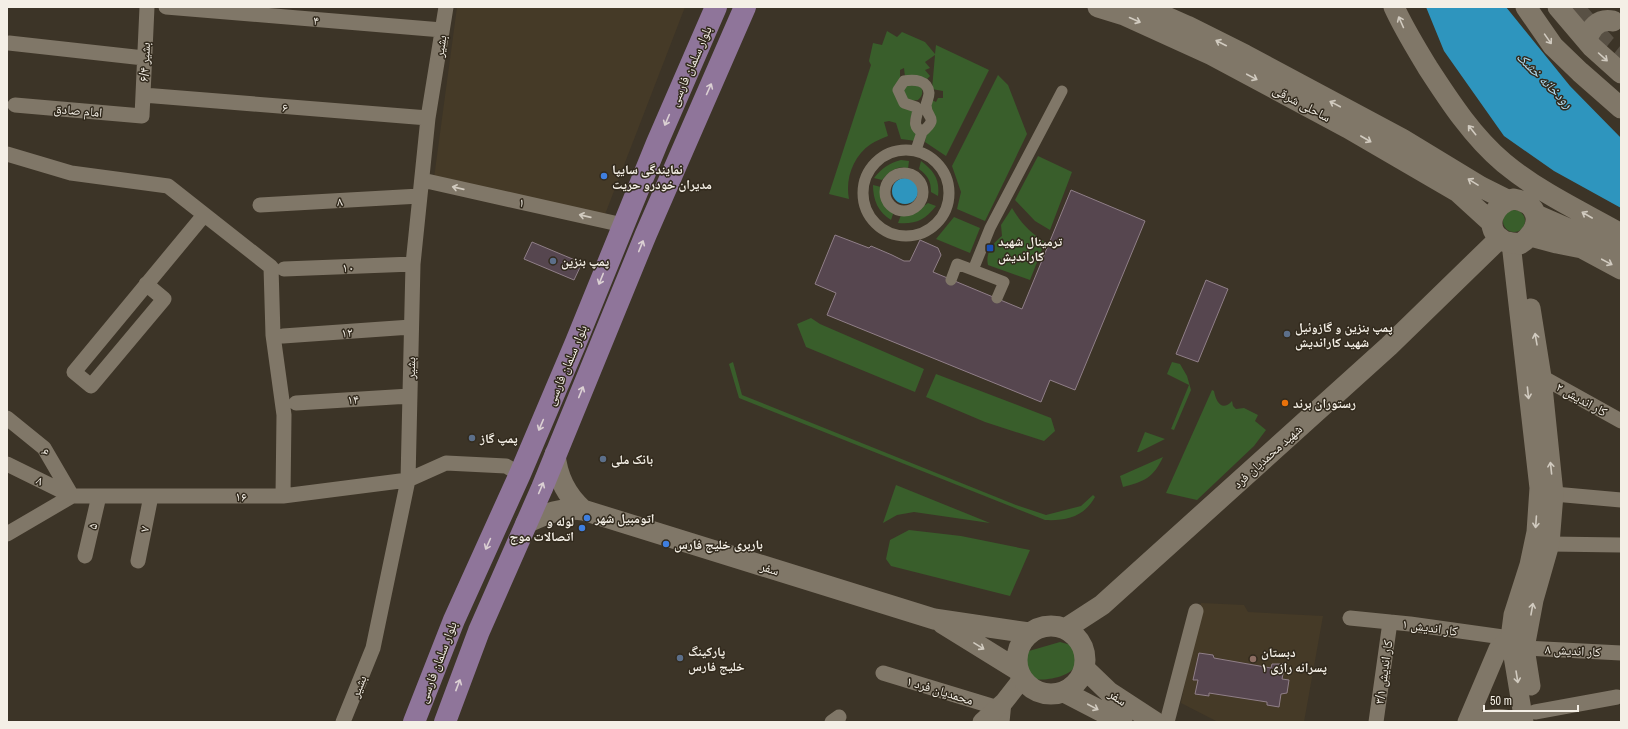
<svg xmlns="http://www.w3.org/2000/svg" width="1628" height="729" font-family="'Archivo Narrow','Noto Naskh Arabic',sans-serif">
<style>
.built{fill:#453a27}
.green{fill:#395e2b}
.water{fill:#2e95be}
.building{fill:#56464f;stroke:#907f88}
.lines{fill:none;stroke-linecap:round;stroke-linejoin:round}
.secondary-tunnel{stroke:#585044;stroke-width:21;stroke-dasharray:21 10;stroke-linecap:butt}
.pedestrian{stroke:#807768;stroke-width:11}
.minor{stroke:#807768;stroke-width:15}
.tertiary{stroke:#807768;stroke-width:19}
.secondary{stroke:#807768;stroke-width:21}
.primary{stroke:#8f759a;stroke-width:22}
.oneway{stroke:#d1cbc0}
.oneway2{stroke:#dbd0d3}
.shop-dot{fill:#3f7fe0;stroke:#322a1d;stroke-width:1.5}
.transit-dot{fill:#1a4fb4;stroke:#322a1d;stroke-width:1.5}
.service-dot{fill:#5c6f8a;stroke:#322a1d;stroke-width:1.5}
.food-dot{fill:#e8710a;stroke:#322a1d;stroke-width:1.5}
.education-dot{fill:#8d6e63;stroke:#322a1d;stroke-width:1.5}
.labels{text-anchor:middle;stroke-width:3;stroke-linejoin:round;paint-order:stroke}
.street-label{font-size:13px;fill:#f4efe6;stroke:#322a1d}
.poi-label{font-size:13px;font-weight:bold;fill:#f4efe6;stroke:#322a1d;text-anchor:start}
.water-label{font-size:14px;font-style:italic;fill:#b0ddf3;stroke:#322a1d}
</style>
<rect width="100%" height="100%" fill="#3c3427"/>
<path class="built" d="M457,7H685L604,217L434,178Z
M1201,603L1244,605L1248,612L1323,616L1304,722H1218L1181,703Z"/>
<path class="green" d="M887,31L897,37L902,32L925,42L935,54L936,45L989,70L946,156L925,142L932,100L936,102L938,98H943V91L932,89L935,55L925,62L930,68L925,70L930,76L925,81L905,77L904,68L900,70V81L913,109L910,121L913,129L918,133L916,141L901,139L896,123L889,121L884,122L888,136C882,138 876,141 871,144C853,156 845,179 849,199L829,194L871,65L869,61L873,43L882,45Z
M998,75L1008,85L1027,134L985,221L957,209L961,192L952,166Z
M907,83L921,86C923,92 923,95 918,100L909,101L903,94L904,87Z
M1038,156L1072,172L1050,230L1035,221L1015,200Z
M901,160L909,161L908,169C897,164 888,173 882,180L874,178C882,168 889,163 901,160Z
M921,161C934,171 940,179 938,196L931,192C931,181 928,176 919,169Z
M873,185L881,187C883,199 885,205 894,211L891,220C878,212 873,200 873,185Z
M928,203L936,206C924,221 916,224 898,223L901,215L914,213Z
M1012,208C1021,223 1030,233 1045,242L1030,280L988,265C985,253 993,243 1002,236L1001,225Z
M1503 221a11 11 0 1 1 22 0a11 11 0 1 1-22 0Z
M954,217L980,228L970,253L936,239Z
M811,318L820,324L924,369L915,392L806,347L797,324Z
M733,362L742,395L1016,505L1046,515L1081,506L1093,495L1095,497C1084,517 1066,521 1045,520L739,398L729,364Z
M1172,362L1180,364L1187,376L1191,390L1174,430L1171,429L1189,385L1167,374Z
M936,374L1051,418L1055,431L1044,441L985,422L926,397Z
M1212,390L1214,391C1216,402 1222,412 1232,401L1233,406L1236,409L1244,408L1258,415L1255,421L1266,430L1254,446L1197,500L1166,493Z
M1145,432L1165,439L1139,452H1137Z
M1163,457C1154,477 1144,482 1123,487L1120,476Z
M896,485L990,523L914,512L897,515L883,523Z
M909,530L961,536L1030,550L1010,596L891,566L886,559L890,540Z
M1060,642L1071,645C1073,651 1078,659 1075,666C1069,678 1043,681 1032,679L1024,666L1023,656L1029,651Z"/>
<path class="water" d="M1426,7H1506L1570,86L1621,138V208L1554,171L1504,136L1444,51Z
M892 191a13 13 0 1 1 26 0a13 13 0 1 1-26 0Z"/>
<path class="building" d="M1071,190L1145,221L1075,390L1050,380L1041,402L827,315L836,293L815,284L835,235L869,248L871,246L892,255L904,261H910L920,240L938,248L941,255L933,272L1022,309Z
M532,242L582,263L574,280L524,259Z
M1206,280L1228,289L1198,362L1176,354Z
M1199,653L1213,655L1214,658L1271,668L1272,664H1285L1282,679L1289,680L1287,693L1281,694L1279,707L1267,705V702L1209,693V696L1195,694L1198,680H1193Z"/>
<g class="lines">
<path class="secondary-tunnel" d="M1573,7L1606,45L1621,57"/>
<path class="pedestrian" d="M916,150L922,132C912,126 916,120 918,110L916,107L904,103L898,90L904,81C914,79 928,80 929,93C929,97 927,101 926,105C926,119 940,117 922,132
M863 193a43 43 0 1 1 86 0a43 43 0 1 1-86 0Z
M885 192a19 19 0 1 1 38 0a19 19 0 1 1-38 0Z
M973,270L1004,282L997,298
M951,280L957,264L973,270L990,228L1062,91"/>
<path class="minor" d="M166,7L442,30
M9,43L144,58
M143,95L428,118
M15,105L142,116L147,7
M7,154L71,173L168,186L271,267L273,335L284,415L283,496
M422,180L623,225
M260,205L420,196
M284,269L413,264
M146,284L164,299L91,386L74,372L204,215
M283,336L411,327
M1542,377L1621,421
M296,403L410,396
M7,418L44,448L72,496
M7,464L72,496H283L408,480L446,463L506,466L520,474
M1554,494L1621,500
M7,534L72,496
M1550,544L1621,545
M85,556L99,496
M138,561L151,496
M1350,618L1410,624L1510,638
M1525,648L1621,653
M883,673L998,708
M1535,712L1617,697
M343,722L373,648L408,480L413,264L428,118L446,7
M832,722L839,717
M1002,722L1004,702
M1167,722L1196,611
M1376,722L1390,622"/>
<path class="tertiary" d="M1511,243L1539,488L1536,532L1529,565L1513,615L1510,638L1524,722
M1531,308L1542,377L1554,494L1550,544L1534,600L1525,648L1531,686
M982,722L1004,702L1022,679
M1467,722L1498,649L1510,638
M1480,722C1492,717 1505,718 1517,722"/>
<path class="secondary" d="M1098,7L1124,15L1212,55L1348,128L1458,192L1492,223
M1144,7L1187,26L1245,55L1402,139L1481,187L1507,200
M1394,7C1404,29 1416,48 1428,68C1450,102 1473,137 1504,163C1539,192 1582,212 1621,234
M1526,7L1553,46L1580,72L1621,108
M1558,7L1592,47L1621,73
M1587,41C1590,28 1598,18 1613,21
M1514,199C1543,204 1542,230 1520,244C1514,243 1509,243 1504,241C1482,230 1493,202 1514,199Z
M1536,215L1621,252
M1531,236L1557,243L1582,248L1621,269
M555,454C557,476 566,495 583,510
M526,523C545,514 562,507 583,510L934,619L1029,633
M942,623L1018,670
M1017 660a34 34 0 1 1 68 0a34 34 0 1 1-68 0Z
M1065,629L1102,605L1389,346L1500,238
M1084,668L1109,692L1155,722
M1064,692L1122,722"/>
<path class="primary" d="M414,722L454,620L520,474L576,342L657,143L716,7
M445,722L479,631L542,488L646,234L745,7"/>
</g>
<defs><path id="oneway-shaft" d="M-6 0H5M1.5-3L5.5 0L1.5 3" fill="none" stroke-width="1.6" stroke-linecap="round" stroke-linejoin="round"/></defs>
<g class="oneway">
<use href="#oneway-shaft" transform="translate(1135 20) rotate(24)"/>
<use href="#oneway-shaft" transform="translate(1401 22) rotate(-114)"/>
<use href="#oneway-shaft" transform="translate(1548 39) rotate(55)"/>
<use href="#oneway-shaft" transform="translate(1221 43) rotate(-153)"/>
<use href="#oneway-shaft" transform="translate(1603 57) rotate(42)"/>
<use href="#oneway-shaft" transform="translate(1252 77) rotate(28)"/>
<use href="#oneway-shaft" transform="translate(1335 104) rotate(-152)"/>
<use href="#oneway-shaft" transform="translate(1472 130) rotate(-129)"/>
<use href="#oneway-shaft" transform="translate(1366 139) rotate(30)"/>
<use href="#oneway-shaft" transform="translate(1473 182) rotate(-148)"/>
<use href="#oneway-shaft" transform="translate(458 188) rotate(-167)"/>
<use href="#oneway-shaft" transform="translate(1587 215) rotate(-150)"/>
<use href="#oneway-shaft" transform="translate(585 216) rotate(-167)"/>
<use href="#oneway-shaft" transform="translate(1607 262) rotate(28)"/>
<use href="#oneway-shaft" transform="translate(1536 339) rotate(-100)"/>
<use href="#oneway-shaft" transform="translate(1528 393) rotate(84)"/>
<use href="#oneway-shaft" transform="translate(1551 468) rotate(-96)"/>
<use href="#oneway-shaft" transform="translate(1536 522) rotate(94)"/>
<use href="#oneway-shaft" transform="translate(1532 609) rotate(-80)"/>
<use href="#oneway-shaft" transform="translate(979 646) rotate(32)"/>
<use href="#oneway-shaft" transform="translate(1517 677) rotate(81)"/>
<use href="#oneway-shaft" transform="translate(1093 707) rotate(28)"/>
</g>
<g class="oneway2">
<use href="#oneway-shaft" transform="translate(709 89) rotate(-66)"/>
<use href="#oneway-shaft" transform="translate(667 120) rotate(113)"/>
<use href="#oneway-shaft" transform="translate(641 246) rotate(-68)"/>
<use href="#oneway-shaft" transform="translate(601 279) rotate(112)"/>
<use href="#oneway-shaft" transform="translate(581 392) rotate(-68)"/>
<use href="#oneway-shaft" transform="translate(541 425) rotate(113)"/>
<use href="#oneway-shaft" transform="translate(541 488) rotate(-67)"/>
<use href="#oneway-shaft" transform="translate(488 544) rotate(114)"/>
<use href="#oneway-shaft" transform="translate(458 685) rotate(-69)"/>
</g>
<g class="shop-dot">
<circle cx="604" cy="176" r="4"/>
<circle cx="587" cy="518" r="4"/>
<circle cx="582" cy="528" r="4"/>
<circle cx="666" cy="544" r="4"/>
</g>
<rect class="transit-dot" x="986" y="244" width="8" height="8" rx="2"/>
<g class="service-dot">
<circle cx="553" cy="261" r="4"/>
<circle cx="1287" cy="334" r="4"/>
<circle cx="472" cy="438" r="4"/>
<circle cx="603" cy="459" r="4"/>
<circle cx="680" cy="658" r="4"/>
</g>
<circle class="food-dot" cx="1285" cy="403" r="4"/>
<circle class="education-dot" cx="1253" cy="659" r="4"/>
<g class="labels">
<g class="street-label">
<text transform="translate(316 20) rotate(5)" y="5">۴</text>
<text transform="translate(440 46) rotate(-81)" y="5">بشیر</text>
<text transform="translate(144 62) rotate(-87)" y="5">بشیر ۶/۴</text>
<text transform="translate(690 66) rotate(-66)" y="5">بلوار سلمان فارسی</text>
<text transform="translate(1302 103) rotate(28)" y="5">ساحلی شرقی</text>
<text transform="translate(285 107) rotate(5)" y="5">۶</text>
<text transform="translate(78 110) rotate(5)" y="5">امام صادق</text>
<text transform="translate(340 201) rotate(-3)" y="5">۸</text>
<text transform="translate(522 202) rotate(13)" y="5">۱</text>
<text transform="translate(348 267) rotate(-2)" y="5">۱۰</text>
<text transform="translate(347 332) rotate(-4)" y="5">۱۲</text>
<text transform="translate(566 365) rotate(-67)" y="5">بلوار سلمان فارسی</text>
<text transform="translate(410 368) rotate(-89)" y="5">بشیر</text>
<text transform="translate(353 399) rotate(-3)" y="5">۱۴</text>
<text transform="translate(1582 399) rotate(29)" y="5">۲ کار اندیش</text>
<text transform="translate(46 452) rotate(54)" y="5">۶</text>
<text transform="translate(1267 456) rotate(-42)" y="5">شهید محمدیان فرد</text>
<text transform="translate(40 480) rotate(26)" y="5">۸</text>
<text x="241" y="501">۱۶</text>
<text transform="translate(92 526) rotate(-77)" y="5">۵</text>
<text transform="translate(144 529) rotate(-79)" y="5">۷</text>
<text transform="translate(770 568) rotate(17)" y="5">سفر</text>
<text transform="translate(1430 627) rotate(8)" y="5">۱ کار اندیش</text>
<text transform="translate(1573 650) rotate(3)" y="5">۸ کار اندیش</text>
<text transform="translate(437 662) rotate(-69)" y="5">بلوار سلمان فارسی</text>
<text transform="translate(1383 672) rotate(-82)" y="5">۳/۱ کار اندیش</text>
<text transform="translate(358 686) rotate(-68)" y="5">بشیر</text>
<text transform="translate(940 690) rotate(17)" y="5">۱ محمدیان فرد</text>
<text transform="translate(1118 697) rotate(35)" y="5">سفر</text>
</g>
<g class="poi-label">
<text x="612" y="174">نمایندگی سایپا<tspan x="612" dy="15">مدیران خودرو حریت</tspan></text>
<text x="998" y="246">ترمینال شهید<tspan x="998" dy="15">کاراندیش</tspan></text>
<text x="561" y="266">پمپ بنزین</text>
<text x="1295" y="332">پمپ بنزین و گازوئیل<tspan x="1295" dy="15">شهید کاراندیش</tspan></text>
<text x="1293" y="408">رستوران برند</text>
<text x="480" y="443">پمپ گاز</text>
<text x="611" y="464">بانک ملی</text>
<text x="595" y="523">اتومبیل شهر</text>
<text x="574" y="526" text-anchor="end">لوله و<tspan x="574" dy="15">اتصالات موج</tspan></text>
<text x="674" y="549">باربری خلیج فارس</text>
<text x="688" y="656">پارکینگ<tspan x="688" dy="15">خلیج فارس</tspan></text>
<text x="1261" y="657">دبستان<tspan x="1261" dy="15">پسرانه رازی ۱</tspan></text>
</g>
<g class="water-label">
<text transform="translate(1545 80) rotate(45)" y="5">رودخانه خشک</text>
</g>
</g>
<rect width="1628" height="729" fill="none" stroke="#f4efe6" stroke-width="16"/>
<path d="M1484 705v6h94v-6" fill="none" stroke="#f4efe6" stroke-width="2"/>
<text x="1490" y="705" font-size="12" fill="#f4efe6" stroke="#322a1d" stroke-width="3" paint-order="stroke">50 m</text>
</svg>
